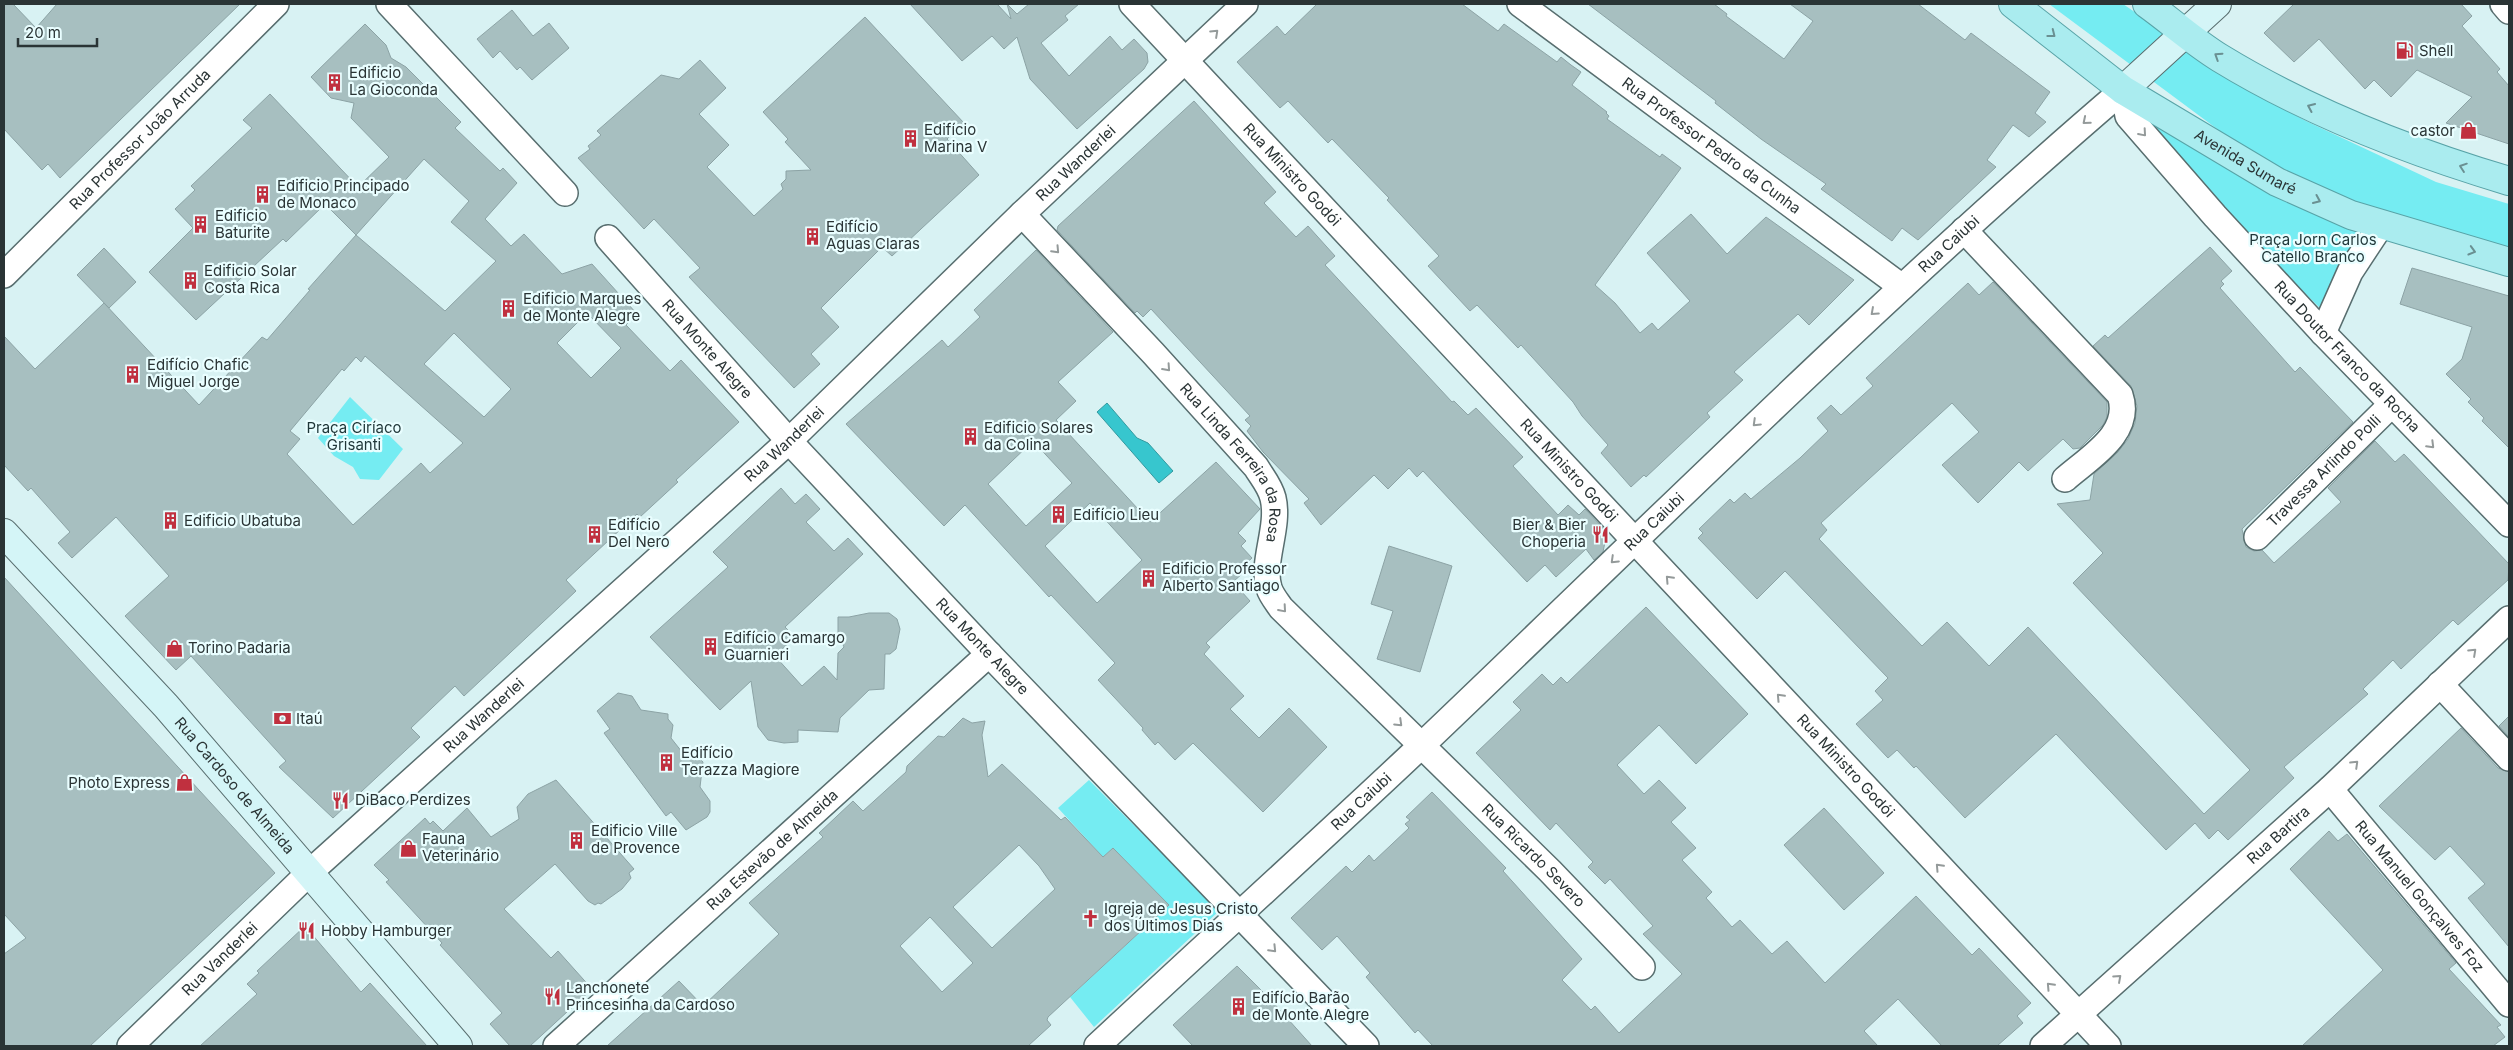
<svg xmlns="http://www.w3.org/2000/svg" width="2513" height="1050" font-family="Inter,sans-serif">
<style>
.green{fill:#75ecf2}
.water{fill:#37c6ce;stroke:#339aa0}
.building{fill:#a7bfc0;stroke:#8ca3a5;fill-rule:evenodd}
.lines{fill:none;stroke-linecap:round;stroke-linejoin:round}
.minor-casing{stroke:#586e6f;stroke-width:28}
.secondary-casing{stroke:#586e6f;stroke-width:30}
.primary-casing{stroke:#58a3a7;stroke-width:30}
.minor{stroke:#fff;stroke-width:25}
.secondary{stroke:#d4f5f7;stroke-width:28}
.primary{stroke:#aaecef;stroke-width:28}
.oneway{stroke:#949a9a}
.oneway2{stroke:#6a9092}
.labels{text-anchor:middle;stroke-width:4.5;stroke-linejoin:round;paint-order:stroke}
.poi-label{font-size:15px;fill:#2a3435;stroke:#e9feff;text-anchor:start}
.street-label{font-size:15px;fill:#2a3435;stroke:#e9feff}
.park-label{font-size:15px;fill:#1f3638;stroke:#e9feff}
</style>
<rect width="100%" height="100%" fill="#d8f2f3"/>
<path class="green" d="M2049,4H2123L2245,88L2306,121L2436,182L2509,204V254L2404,223L2275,172Z
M2148,117L2370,231L2324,312L2237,227L2161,146Z
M350,397L403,449L379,480L360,479L353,467L334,456L318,438Z
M1089,780L1219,911L1094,1027L1070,997L1169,905L1113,848L1103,857L1058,808Z"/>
<path class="water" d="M1107,403L1137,438L1148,443L1173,471L1159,483L1097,412Z"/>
<path class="building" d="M4,4H13L36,28L57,4H240L60,178L48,164L42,170L4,129Z
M910,4H997L1011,19L1007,4L1017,14L1029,4H1079L1065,16L1068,20L1041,43L1069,76L1110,36L1122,50L1134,39L1147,53L1148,62L1144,69L1077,129L1030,79L1017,37L1004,49L992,36L962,61Z
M1317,4H1462L1498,31L1504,24L1557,62L1561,57L1571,65L1581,72L1572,85L1607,112L1606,113L1609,116L1607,119L1660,157L1662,154L1681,168L1595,285L1615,303L1640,333L1652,323L1658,330L1690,301L1647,253L1691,214L1727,254L1766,217L1854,280L1809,325L1798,314L1734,372L1743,380L1707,413L1710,417L1646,477L1644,475L1631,487L1601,453L1608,445L1582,416L1573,402L1521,345L1518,348L1477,305L1470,311L1428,266L1439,256L1387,200L1389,198L1332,139L1328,143L1288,101L1280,108L1237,62L1277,26L1285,35Z
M1588,4H1714L1727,14L1726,16L1784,59L1813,21L1790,4H1918L1965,40L1971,33L2050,92L2035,113L2046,122L2029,137L2013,125L1987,160L1996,167L1918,240L1902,228L1892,241L1821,189L1826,184L1761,139L1715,103L1716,101Z
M2294,4H2461L2472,16L2462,26L2500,69L2497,72L2509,86V144L2446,123L2472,97L2417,70L2391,97L2374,80L2365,89L2319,39L2294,62L2264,33Z
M512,10L533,36L549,23L569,48L532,80L520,67L517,70L500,51L493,58L477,39Z
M865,17L964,123L947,139L979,175L892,256L882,247L821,308L839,327L811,354L820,364L794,388L689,277L700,268L654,219L644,229L578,158L590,149L588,146L601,135L597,131L661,75L679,79L700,60L726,88L699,114L729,145L707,167L754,216L783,189L781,184L786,179V171L811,170L785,142L788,139L763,112Z
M365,24L386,45L391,58L406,67L461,122L455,128L500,171L503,168L517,183L485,219L511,246L524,234L562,274L592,264L637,314L626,325L670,371L681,360L739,422L676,480L678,482L640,517L637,514L566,580L576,591L558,608L464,696L455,686L411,728L420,737L333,818L279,767L286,761L191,656L176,670L125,616L169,576L116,517L72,558L58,543L70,532L31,488L28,491L4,465V336L35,369L104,303L199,405L262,337L267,340L310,290L308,289L356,235L445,311L496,261L451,222L469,201L424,159L356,235L325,204L286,242L283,239L196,320L149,272L193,228L175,209L195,190L191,186L252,128L243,120L270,94L358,187L389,157L351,118L354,103L331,98L311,77ZM587,313L621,348L591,378L557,343ZM454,333L511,389L484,417L424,364ZM365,356L463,443L430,473L421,463L353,525L287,454L300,439L290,431L342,369L344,371L356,357L361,362Z
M1194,101L1276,192L1264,203L1296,237L1308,226L1335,256L1325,265L1452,402L1454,401L1468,415L1476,408L1523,457L1513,466L1558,515L1568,505L1579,515L1585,509L1604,529L1606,537L1603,552L1594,560L1586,549L1556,577L1545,565L1527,582L1423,471L1417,477L1409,468L1388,489L1374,475L1321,525L1304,503L1309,499L1263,452L1247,431L1251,426L1245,420L1250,416L1151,309L1143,317L1137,311L1135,313L1057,230L1058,226Z
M2210,247L2232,271L2221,281L2224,284L2220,288L2295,372L2300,367L2353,422L2242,529L2246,547L2254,551L2262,550L2274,563L2341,502L2328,488L2375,441L2395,462L2404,454L2468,521L2509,564L2508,580L2458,625L2453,620L2401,669L2393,660L2363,689L2368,694L2284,767L2294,778L2228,840L2218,830L2209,839L2195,823L2166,850L2056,734L1965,818L1916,766L1914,768L1897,750L1888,758L1856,724L1883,700L1875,691L1888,678L1785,571L1757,599L1698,538L1703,533L1699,529L1730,499L1734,503L1745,493L1751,499L1800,458L1828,431L1817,418L1831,405L1841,415L1873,386L1866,378L1968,283L1979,295L1993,282L2107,402V417L2103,425L2080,448L2073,449L2063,439L2028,471L2019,462L1978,503L1942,465L1979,432L1952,403L1821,523L1827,530L1819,539L1922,646L1947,622L1989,666L2028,627L2204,814L2250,770L2073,583L2103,553L2057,504L2090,500L2094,474L2118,452L2128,439L2135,423L2137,406L2131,386L2093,346L2105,335L2108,338Z
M104,248L136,282L109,308L77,275Z
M1036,250L1113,332L1058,382L1076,401L1056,420L1150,522L1216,462L1260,509L1238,533L1246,541L1241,546L1252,558L1241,568L1244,572L1233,582L1250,601L1206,643L1210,647L1204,654L1244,696L1230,709L1259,738L1289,708L1327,747L1263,812L1193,743L1175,760L1158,742L1155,745L1142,730L1143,728L1098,680L1115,663L1051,595L1049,597L965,505L944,526L846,424L942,340L948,347L980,317L974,310ZM1033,441L1072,483L1026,526L988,484ZM1090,503L1142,560L1097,603L1045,546Z
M2412,268L2509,296V448L2482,421L2484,418L2468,402L2471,399L2446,374L2462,359L2472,327L2400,304Z
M781,488L795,504L806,494L820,509L806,522L834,551L848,538L863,554L785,627L795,637L775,656L802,686L824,666L837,680L838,653L844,647L838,633V617H849L869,613H889L897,619L900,629L896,649L890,654H885L884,689L869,690L840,718L838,732L798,730V742L784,743L768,740L758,727L751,681L720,710L650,637L728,567L713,552Z
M1389,546L1452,566L1420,672L1377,659L1393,611L1371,604Z
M4,577L275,873L90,1046H4V954L26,938L4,914Z
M1646,607L1748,714L1696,764L1659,725L1617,765L1644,794L1659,780L1686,808L1671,822L1696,848L1682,860L1712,892L1706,898L1732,927L1740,920L1772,954L1787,941L1825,983L1916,896L1972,955L1979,948L2031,1003L2017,1016L2023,1023L1997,1046H1942L1898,999L1864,1031L1878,1046H1433L1418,1030L1415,1033L1395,1010L1366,977L1370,973L1337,936L1322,950L1291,918L1346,866L1352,872L1369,855L1374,861L1409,828L1405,824L1410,820L1406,817L1432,792L1506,868L1503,871L1582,959L1562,980L1591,1010L1595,1006L1619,1033L1682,974L1643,934L1653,926L1610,879L1605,884L1588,867L1593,862L1556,823L1550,830L1476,753L1521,710L1513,702L1542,674L1553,685L1561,677L1567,683Z
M618,693L632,696L641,710L668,714V719L673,725L671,738L682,752L694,753L703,762L700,787L710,801V812L707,817L686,830L671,812L666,816L604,733L610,729L597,711Z
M2509,716V737L2499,726Z
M963,718L972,723L985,721L982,735L988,777L1002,764L1061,820L1065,817L1103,857L1113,848L1169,905L1048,1017L1047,1020L1051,1025L1028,1046H607L679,981L703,1006L779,934L749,903L823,837L819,833L853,801L863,811L906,772L907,766L938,736L944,737ZM1019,845L1039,866L1055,889L992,948L953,907ZM930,917L973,963L942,992L900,946Z
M2461,728L2498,768L2509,772V947L2468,898L2485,884L2450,846L2435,860L2379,806Z
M556,780L634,869L629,873L631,878L622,889L601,904L598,903L595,905L588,901L555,864L504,909L551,958L558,951L592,989L530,1046H510L490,1024L502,1013L440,945L442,943L386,882L389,880L374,865L425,818L430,824L433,821L443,831L467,808L491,837L519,819L517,807L528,794Z
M1824,808L1884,873L1844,910L1784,845Z
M2329,831L2338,841L2347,834L2456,963L2449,969L2501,1025L2497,1027L2505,1037L2493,1046H2302L2383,970L2290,869Z
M305,926L361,992L370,983L427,1046H200L257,994L247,984L259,973L257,971Z
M1237,966L1271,1000L1312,1046H1193L1173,1025Z"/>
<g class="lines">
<defs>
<g id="minor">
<path d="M389,4L565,193"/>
<path id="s1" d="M1132,4L2108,1046"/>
<path id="s2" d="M1520,4L1902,287"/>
<path d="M2503,4L2509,11"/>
<path id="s3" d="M2123,90L2128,116L2215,216L2323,333L2509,524"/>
<path id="s4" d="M1022,214L1153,353L1256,467C1262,477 1270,486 1273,498C1280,527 1261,562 1269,588C1271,595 1277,602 1281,608L1550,871L1642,967"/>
<path d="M1964,230L2120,395C2133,433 2090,457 2065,479"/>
<path id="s5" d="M608,238L789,441L989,654L1366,1046"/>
<path id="s6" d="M4,275L276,4"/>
<path d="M2323,333L2350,272L2381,225"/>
<path id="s7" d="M2257,537L2391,405"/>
<path d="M2440,684L2509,758"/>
<path id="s8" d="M2330,789L2509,1004"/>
<path id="s9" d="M130,1046L310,872L789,441L1022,214L1245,4"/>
<path id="s10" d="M556,1046L989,654"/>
<path id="s11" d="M1097,1046C1205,945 1315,846 1423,744C1654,524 1880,298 2123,90"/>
<path id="s12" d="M2043,1046L2330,789L2509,619"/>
</g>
<g id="secondary">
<path d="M2123,90L2217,4"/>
<path id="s13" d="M4,533L166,706L458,1046"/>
</g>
<g id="primary">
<path id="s14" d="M2013,4L2123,90L2277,182L2351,215L2509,262"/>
<path d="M2147,4C2172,22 2194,42 2220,58C2310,113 2408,151 2509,181"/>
</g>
</defs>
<use href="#minor" class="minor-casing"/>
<use href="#secondary" class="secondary-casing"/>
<use href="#primary" class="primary-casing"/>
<use href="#minor" class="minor"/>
<use href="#secondary" class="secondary"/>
<use href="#primary" class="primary"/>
</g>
<defs><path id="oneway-chevron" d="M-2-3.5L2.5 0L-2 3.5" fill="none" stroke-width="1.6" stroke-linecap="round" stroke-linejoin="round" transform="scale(1.25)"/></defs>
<g class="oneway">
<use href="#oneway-chevron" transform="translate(1215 33) rotate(-43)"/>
<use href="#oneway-chevron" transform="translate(2086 121) rotate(140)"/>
<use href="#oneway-chevron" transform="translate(2143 133) rotate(49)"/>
<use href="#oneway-chevron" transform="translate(1056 250) rotate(47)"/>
<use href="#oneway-chevron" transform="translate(1874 312) rotate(138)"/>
<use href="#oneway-chevron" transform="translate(1167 368) rotate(48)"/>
<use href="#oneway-chevron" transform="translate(1756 423) rotate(136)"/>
<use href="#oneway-chevron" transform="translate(2431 445) rotate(45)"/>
<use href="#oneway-chevron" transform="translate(1614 560) rotate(136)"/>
<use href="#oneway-chevron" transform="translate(1669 579) rotate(-133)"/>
<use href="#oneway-chevron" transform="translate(1283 609) rotate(49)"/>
<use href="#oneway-chevron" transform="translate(2473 652) rotate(-43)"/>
<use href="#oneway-chevron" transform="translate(1780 697) rotate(-133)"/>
<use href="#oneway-chevron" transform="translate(1399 723) rotate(44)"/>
<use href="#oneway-chevron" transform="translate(2355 764) rotate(-44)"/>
<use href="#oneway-chevron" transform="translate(1939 867) rotate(-133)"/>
<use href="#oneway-chevron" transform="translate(1273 949) rotate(46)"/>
<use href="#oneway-chevron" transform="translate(2118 978) rotate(-42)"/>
<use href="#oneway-chevron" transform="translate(2050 986) rotate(-133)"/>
</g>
<g class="oneway2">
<use href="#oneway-chevron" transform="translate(2052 34) rotate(38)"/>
<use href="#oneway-chevron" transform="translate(2218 56) rotate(-147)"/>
<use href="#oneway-chevron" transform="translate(2311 107) rotate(-156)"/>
<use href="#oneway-chevron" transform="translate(2463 167) rotate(-161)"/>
<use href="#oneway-chevron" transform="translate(2317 200) rotate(24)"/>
<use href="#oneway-chevron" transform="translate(2472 251) rotate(16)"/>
</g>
<defs>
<symbol id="fuel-bare" viewBox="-9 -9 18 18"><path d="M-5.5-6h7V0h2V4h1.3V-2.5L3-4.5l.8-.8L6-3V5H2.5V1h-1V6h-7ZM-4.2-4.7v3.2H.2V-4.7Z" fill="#c0303f" stroke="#e9feff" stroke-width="2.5" paint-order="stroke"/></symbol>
<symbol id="building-bare" viewBox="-9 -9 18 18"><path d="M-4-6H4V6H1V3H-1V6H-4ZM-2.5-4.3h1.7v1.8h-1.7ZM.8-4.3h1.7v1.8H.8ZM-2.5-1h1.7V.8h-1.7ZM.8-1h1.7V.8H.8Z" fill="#c0303f" stroke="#e9feff" stroke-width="2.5" paint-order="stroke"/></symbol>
<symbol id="shop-bare" viewBox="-9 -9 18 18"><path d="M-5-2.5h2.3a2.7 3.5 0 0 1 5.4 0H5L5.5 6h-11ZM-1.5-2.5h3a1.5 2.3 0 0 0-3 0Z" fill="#c0303f" stroke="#e9feff" stroke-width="2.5" paint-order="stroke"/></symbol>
<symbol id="restaurant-bare" viewBox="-9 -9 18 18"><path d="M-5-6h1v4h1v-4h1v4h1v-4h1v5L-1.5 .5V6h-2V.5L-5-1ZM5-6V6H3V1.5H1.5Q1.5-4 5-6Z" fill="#c0303f" stroke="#e9feff" stroke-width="2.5" paint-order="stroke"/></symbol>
<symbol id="bank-bare" viewBox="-9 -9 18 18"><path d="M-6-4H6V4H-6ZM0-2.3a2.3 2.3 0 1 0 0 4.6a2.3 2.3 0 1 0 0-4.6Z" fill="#c0303f" stroke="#e9feff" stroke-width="2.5" paint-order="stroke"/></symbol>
<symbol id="church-bare" viewBox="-9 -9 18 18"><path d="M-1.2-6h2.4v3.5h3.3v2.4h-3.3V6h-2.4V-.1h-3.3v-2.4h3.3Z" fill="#c0303f" stroke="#e9feff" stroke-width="2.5" paint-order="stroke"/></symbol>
</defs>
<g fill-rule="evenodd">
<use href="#fuel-bare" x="2392" y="38" width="25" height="25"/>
<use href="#building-bare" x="322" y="70" width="25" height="25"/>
<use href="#shop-bare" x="2456" y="118" width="25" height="25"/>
<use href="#building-bare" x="898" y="126" width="25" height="25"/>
<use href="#building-bare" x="250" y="182" width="25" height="25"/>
<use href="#building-bare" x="188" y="212" width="25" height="25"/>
<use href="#building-bare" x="800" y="224" width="25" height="25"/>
<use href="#building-bare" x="178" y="268" width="25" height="25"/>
<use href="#building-bare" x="496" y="296" width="25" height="25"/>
<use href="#building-bare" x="120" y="362" width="25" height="25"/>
<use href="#building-bare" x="958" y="424" width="25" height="25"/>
<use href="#building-bare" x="1046" y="502" width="25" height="25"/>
<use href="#building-bare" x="158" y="508" width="25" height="25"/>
<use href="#building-bare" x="582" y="522" width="25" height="25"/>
<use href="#restaurant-bare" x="1588" y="522" width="25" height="25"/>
<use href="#building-bare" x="1136" y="566" width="25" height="25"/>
<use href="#building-bare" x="698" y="634" width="25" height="25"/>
<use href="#shop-bare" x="162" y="636" width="25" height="25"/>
<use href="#bank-bare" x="270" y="706" width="25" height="25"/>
<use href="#building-bare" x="654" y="750" width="25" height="25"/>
<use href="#shop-bare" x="172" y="770" width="25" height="25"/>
<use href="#restaurant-bare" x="328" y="788" width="25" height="25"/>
<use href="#building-bare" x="564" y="828" width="25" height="25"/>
<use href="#shop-bare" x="396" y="836" width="25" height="25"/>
<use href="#church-bare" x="1078" y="906" width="25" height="25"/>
<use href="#restaurant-bare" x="294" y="918" width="25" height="25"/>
<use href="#restaurant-bare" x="540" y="984" width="25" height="25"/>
<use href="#building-bare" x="1226" y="994" width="25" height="25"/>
</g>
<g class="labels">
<g class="poi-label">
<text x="2419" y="56">Shell</text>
<text x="349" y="78">Edificio<tspan x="349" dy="17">La Gioconda</tspan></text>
<text x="924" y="135">Edifício<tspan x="924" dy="17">Marina V</tspan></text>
<text x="2455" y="136" text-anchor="end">castor</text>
<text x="277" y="191">Edificio Principado<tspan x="277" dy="17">de Monaco</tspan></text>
<text x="215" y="221">Edificio<tspan x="215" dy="17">Baturite</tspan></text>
<text x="826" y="232">Edifício<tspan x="826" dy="17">Aguas Claras</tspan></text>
<text x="204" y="276">Edificio Solar<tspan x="204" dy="17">Costa Rica</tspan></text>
<text x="523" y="304">Edificio Marques<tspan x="523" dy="17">de Monte Alegre</tspan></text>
<text x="147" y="370">Edifício Chafic<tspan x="147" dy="17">Miguel Jorge</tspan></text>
<text x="984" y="433">Edificio Solares<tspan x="984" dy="17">da Colina</tspan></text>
<text x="1073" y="520">Edifício Lieu</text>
<text x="184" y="526">Edificio Ubatuba</text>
<text x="608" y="530">Edifício<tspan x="608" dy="17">Del Nero</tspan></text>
<text x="1586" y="530" text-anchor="end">Bier &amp; Bier<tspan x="1586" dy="17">Choperia</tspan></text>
<text x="1162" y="574">Edificio Professor<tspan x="1162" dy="17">Alberto Santiago</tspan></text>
<text x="724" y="643">Edifício Camargo<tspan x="724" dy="17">Guarnieri</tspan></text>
<text x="188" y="653">Torino Padaria</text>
<text x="296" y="724">Itaú</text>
<text x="681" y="758">Edifício<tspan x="681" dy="17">Terazza Magiore</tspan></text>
<text x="170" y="788" text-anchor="end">Photo Express</text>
<text x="355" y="805">DiBaco Perdizes</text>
<text x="591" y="836">Edificio Ville<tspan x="591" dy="17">de Provence</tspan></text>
<text x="422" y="844">Fauna<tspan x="422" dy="17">Veterinário</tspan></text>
<text x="1104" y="914">Igreja de Jesus Cristo<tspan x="1104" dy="17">dos Últimos Dias</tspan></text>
<text x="321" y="936">Hobby Hamburger</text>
<text x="566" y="993">Lanchonete<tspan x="566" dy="17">Princesinha da Cardoso</tspan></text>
<text x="1252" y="1003">Edifício Barão<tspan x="1252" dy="17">de Monte Alegre</tspan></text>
</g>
<g class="street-label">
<text dy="5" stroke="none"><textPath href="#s6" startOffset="192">Rua Professor João Arruda</textPath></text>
<text dy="5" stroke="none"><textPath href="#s2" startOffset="238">Rua Professor Pedro da Cunha</textPath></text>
<text dy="5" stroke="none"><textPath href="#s14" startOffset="282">Avenida Sumaré</textPath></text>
<text dy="5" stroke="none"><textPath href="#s9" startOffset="1294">Rua Wanderlei</textPath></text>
<text dy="5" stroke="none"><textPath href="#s1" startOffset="234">Rua Ministro Godói</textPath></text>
<text dy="5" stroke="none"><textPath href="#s11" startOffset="1170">Rua Caiubi</textPath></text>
<text dy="5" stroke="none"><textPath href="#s5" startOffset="149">Rua Monte Alegre</textPath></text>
<text dy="5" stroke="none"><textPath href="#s3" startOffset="352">Rua Doutor Franco da Rocha</textPath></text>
<text dy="5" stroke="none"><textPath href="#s9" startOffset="889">Rua Wanderlei</textPath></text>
<text dy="5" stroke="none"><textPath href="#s4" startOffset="330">Rua Linda Ferreira da Rosa</textPath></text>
<text dy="5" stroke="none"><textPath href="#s1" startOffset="639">Rua Ministro Godói</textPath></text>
<text dy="5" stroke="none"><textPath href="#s7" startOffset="94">Travessa Arlindo Polli</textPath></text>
<text dy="5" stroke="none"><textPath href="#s11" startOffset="765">Rua Caiubi</textPath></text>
<text dy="5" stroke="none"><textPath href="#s5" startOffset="554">Rua Monte Alegre</textPath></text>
<text dy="5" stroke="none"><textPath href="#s9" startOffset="484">Rua Wanderlei</textPath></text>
<text dy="5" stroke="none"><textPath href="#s1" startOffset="1044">Rua Ministro Godói</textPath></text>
<text dy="5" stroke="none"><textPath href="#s13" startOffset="342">Rua Cardoso de Almeida</textPath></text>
<text dy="5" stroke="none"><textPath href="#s11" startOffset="360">Rua Caiubi</textPath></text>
<text dy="5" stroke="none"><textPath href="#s12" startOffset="316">Rua Bartira</textPath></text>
<text dy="5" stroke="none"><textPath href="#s10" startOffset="292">Rua Estevão de Almeida</textPath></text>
<text dy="5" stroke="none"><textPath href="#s4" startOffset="848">Rua Ricardo Severo</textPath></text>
<text dy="5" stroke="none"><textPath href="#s8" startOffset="140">Rua Manuel Gonçalves Foz</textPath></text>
<text dy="5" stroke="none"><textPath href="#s9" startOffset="125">Rua Vanderlei</textPath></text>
</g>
<g class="park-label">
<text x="2313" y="245">Praça Jorn Carlos<tspan x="2313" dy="17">Catello Branco</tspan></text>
<text x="354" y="433">Praça Ciríaco<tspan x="354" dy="17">Grisanti</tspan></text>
</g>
</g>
<rect width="2513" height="1050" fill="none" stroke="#2a3435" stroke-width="10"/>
<path d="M18 38v8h79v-8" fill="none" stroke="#2a3435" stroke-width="2.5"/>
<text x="25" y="38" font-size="15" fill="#2a3435" stroke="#e9feff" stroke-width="4" paint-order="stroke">20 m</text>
</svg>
